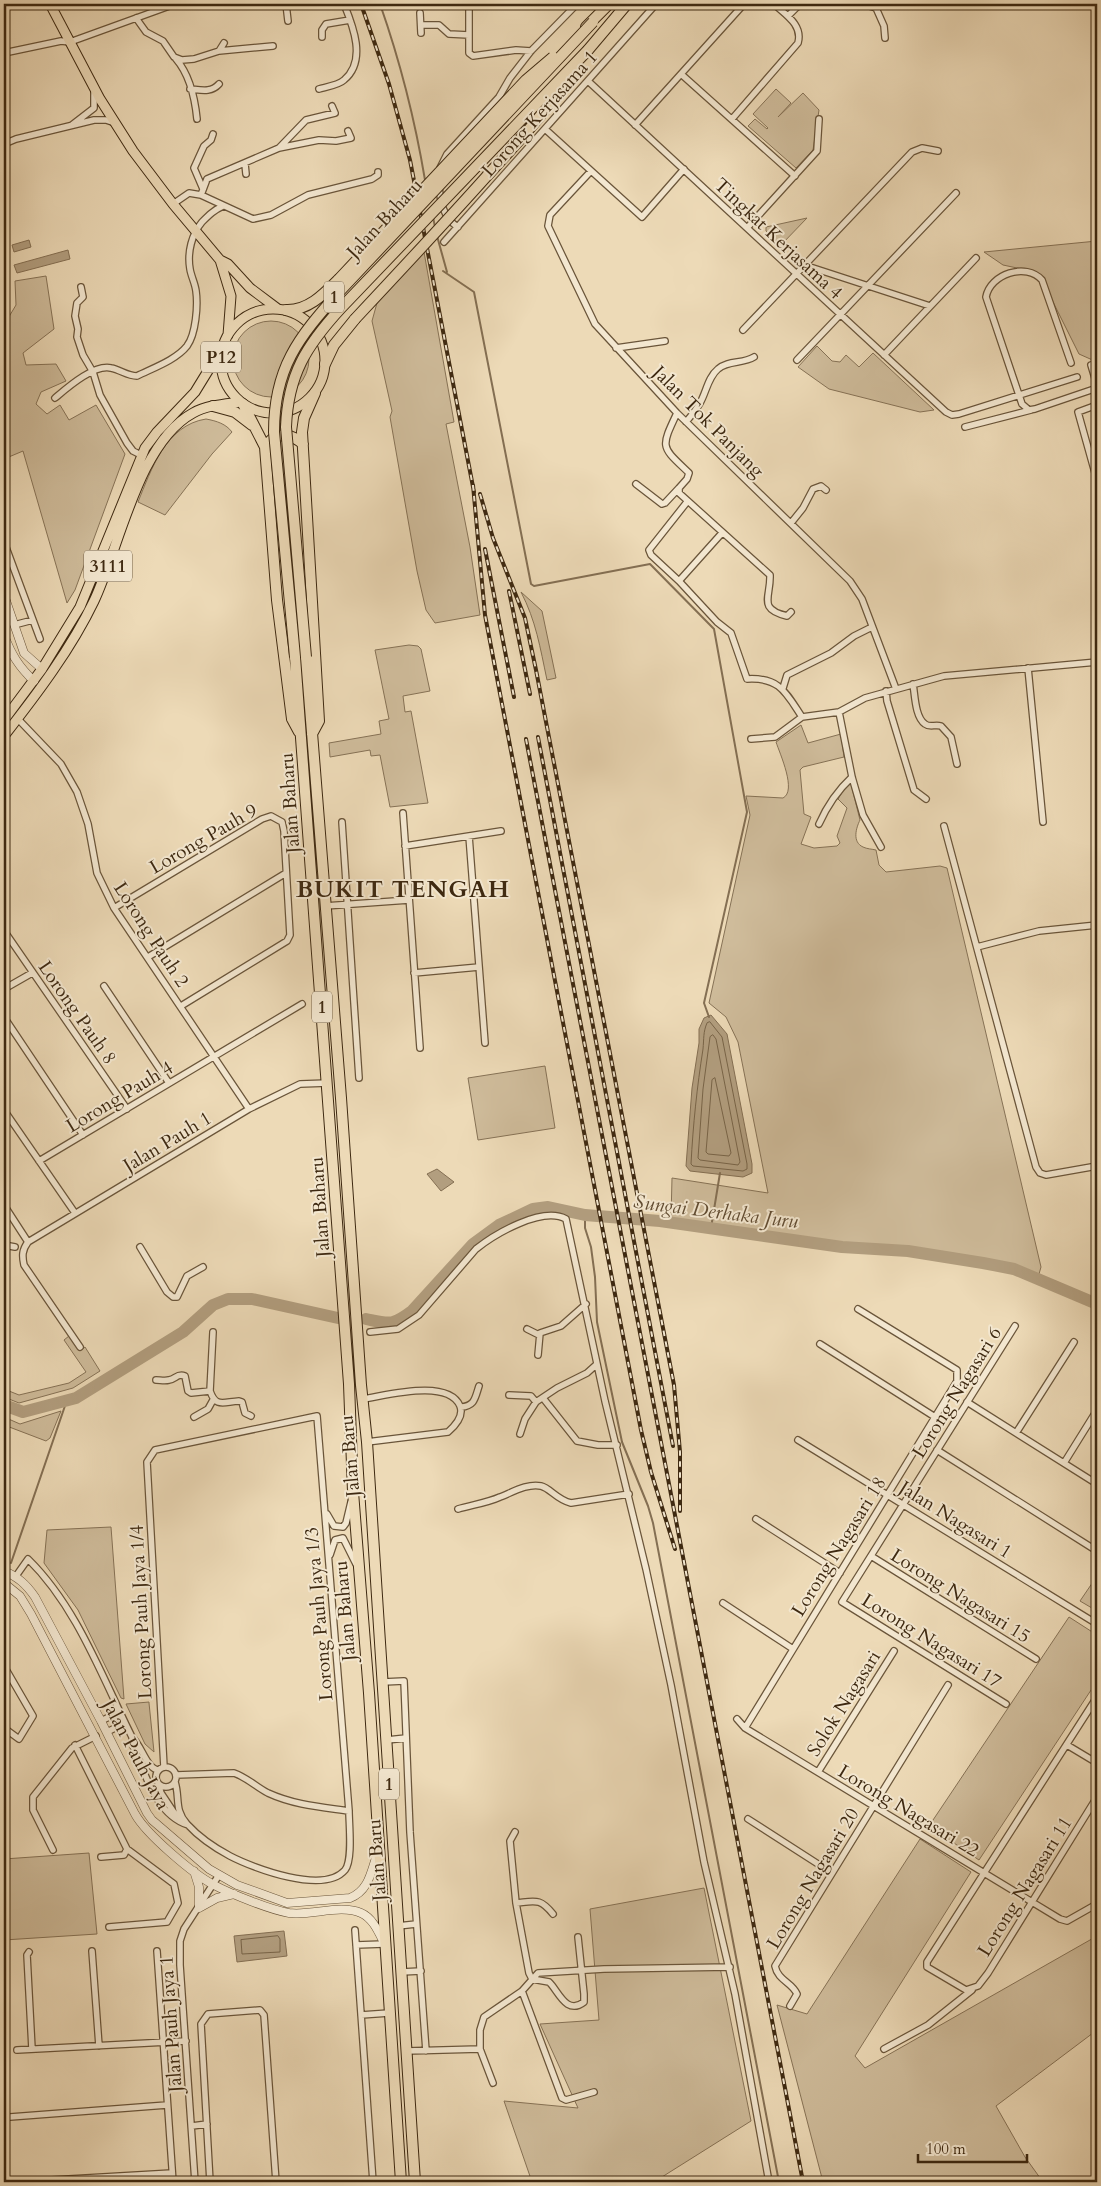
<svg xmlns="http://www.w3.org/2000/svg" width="1101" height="2186" font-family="Cardo,serif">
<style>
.green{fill:#cfbc9b;stroke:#867256}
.water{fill:#b29e7f;stroke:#846f53}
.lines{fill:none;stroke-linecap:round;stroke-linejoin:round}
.shore{stroke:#786448;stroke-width:1}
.stream{stroke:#846f53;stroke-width:2}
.river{stroke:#b29e7f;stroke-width:12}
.minor-casing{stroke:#6a553a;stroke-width:8}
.tertiary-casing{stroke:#6a553a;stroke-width:9}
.primary-casing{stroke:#3e2911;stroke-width:11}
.trunk-casing{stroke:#3e2911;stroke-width:12}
.minor{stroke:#f3e7d0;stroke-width:5.5}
.tertiary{stroke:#f3e7d0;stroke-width:8}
.primary{stroke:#eddab7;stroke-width:9}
.trunk{stroke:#eddab7;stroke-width:10}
.rail-casing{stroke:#3e2911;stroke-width:4}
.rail{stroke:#f3e7d0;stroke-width:2;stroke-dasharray:5.5;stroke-linecap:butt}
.trunk-bridge-casing{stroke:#3e2911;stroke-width:12;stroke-linecap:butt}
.trunk-bridge{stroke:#eddab7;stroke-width:10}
.labels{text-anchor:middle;stroke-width:4;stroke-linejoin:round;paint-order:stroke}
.shield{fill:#f3e7d0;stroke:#74624a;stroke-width:1}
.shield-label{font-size:18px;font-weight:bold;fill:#3e2911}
.street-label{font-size:19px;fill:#3e2911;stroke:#f3e7d0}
.water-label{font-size:20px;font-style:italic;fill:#614c32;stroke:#f3e7d0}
.district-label{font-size:24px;font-weight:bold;letter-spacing:1px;fill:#3e2911;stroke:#f3e7d0}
</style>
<rect width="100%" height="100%" fill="#eddab7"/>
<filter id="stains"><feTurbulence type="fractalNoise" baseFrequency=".004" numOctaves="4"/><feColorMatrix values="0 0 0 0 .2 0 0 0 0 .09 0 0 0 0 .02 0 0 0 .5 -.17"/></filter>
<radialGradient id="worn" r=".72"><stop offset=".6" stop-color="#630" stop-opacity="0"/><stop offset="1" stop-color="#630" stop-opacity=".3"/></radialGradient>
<path class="green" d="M776,89L791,103L778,117L803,93L819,110L813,150L796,168L748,126L755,119L767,129L768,128L753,114Z
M807,218L781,245L766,231V227Z
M1097,241V362L1079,354L1042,280L1031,271L1003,265L984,252Z
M424,252L454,422L446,424L470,547L480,615L435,623L426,610L417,571L390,417L392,411L372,321L377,303Z
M46,276L54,329L23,353L26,365L56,364L66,381L41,392L36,404L47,414L60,405L69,420L96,405L125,454L75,590L67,603L23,451L4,459V325L16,305L15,281Z
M233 359a38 38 0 1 1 76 0a38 38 0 1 1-76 0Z
M817,346L832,361L840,362L846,355L859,367L873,353L934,410L920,412L829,389L798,367Z
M206,419C217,421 226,424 232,432L212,454L165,515L138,502C151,470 166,425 206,419Z
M521,592L542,611L556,678L547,680C540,647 536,621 521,592Z
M409,645L418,646L421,649L430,691L403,696L405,712L411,711L428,803L390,807L380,755L371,756L370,750L330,757L329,743L381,734L379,721L389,719L375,650Z
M801,725L808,743L841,734L844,757L803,767L800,770L804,814L811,817L801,844L814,848L837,846L840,843L837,836L847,808L838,799L846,786L851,784L860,820C856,828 852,842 863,847C867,849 872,849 876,850L879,865L886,872L940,866L947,868L1041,1267L1039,1274C977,1253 909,1251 844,1244C786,1238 729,1227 671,1219L672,1178L768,1193L738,1042L726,1017L709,1003L750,815L746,796L783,798C797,791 780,754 776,742Z
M545,1066L555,1128L478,1140L468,1078Z
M69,1336L80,1351L85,1347L100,1371L73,1388L19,1403L4,1397V1389L19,1395L69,1383L86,1372L64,1340Z
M61,1411L50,1438L46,1441L4,1425V1417L20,1424Z
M111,1527L124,1699L121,1698L78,1610L44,1563L47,1530Z
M1097,1576V1611L1080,1601Z
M1069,1617L1097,1635V1681L979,1860L929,1826Z
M149,1702V1703L154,1752L145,1744L126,1704Z
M920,1839L971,1872L855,2056L865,2068L1097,1936V2030L996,2106L1025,2157L1043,2182H823L777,2005L807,2014Z
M89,1853L97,1934L4,1940V1859Z
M704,1888L751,2121L654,2182H532L504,2101L578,2108L540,2024L599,2020L590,1909Z"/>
<path class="water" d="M29,240L31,247L14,252L12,245Z
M68,250L70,259L17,273L14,265Z
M711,1015L727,1034L752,1164V1173L743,1177L690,1171L686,1166L692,1088L699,1043V1029L704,1018Z
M437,1169L454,1182L441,1191L427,1174Z
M284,1931L287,1956L237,1962L234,1936Z"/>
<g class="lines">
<path class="shore" d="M710,1022L722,1037L747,1164V1169L743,1171L693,1166L691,1164C693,1125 697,1087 703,1049C704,1039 703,1032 707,1023Z
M713,1035L716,1039L740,1162L738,1165L700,1160L698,1158L703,1089L710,1037Z
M715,1078L731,1153L729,1156L708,1154L706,1152L712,1080Z
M278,1936L280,1939V1952L242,1954L241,1940Z"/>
<path class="stream" d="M380,4C400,61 415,120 425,180
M433,217L435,227
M437,236L447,272
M443,271L474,292L531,584L534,586L650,564L714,629L747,812L704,1003L709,1017
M585,1215V1228L591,1247L595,1277L597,1322L622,1442L648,1506L653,1523L779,2182
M711,1228L720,1173
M11,1563L67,1400"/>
<path class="river" d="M366,1319C390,1324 392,1326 412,1311L473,1244L499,1225L533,1209L548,1207L585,1215L660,1221L842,1247L908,1251L983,1263L1014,1269L1097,1304
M4,1405L23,1412L76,1398L183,1332L213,1305L228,1299H252L338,1318"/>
<defs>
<path id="minor" d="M286,4L288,21
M469,4V53L473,56L516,50L531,51
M862,4L876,8L885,4
M876,8L884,26L885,38
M420,13L421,33
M788,16L797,7L802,5L861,4
M136,18L146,32L163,41L174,57L182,60L194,59L219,51L224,43
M421,25H439L449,34L469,35
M322,37V30L326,24L350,20
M219,51L273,46
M4,53L61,41L70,42L175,4
M176,59C189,74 195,99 197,119
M681,74L795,176
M588,81L946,412L952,415L959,414L1077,377
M190,89C201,90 211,93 219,84
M319,89C326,87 339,85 344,80C367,61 353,26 344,4
M732,119L798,43C803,25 786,15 774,4
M72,125L94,108V93
M635,125L744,4
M545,129L642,217L684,169
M4,144L16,139L94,120H106L115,123
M279,148L319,140L336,141L351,138L348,131
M245,164L246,174
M440,168L447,154L499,97L510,78L531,51L577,4
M591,171L550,215L548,226L595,324L677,413L850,581L862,599L896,689
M439,185C440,201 443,218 458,227
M203,189L194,168L204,146L211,140L213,134
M201,195L207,179L279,148L306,120L335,113L332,106
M173,204L189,193L201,195L253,219L271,215L308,195L372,179L378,175V172
M747,228L817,151L819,119
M444,242L656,4
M804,265L930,306
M81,287L83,297L77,303L75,316L78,329L77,337L83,355L93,372L100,395L127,443L133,451L141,455
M743,330L912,152L922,148L938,151
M616,348L665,341
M884,355L976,258
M797,360L956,193
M1071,363L1042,280C1026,262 990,274 986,297L1022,404L1029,410L1035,409L1097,388
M1091,365L1097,385
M55,398C67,388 94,364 111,368C121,370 127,376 137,376C153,368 176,360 187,346C196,334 198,305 196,291C195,283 191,276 190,269C187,252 192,234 202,222C209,215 214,210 223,206
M1097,405L1078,412L1097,480
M677,413C660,449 661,446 689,473L687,479L679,488V493L770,575C771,597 757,609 787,616L791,612
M686,422C691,416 696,410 700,403C706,393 708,377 718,369C728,360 743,364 754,357
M965,427L1031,410
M636,484L662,504L665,503L679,488
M687,502L649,550L651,555L679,581L717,622L731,633L747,679C780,677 786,693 802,717
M791,523L803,508L813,489L821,486L826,490
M4,542L40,639
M679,581L722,533
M14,625L33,620
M1028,668L1043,822
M913,684C915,695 915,717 925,724C930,728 935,724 941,726L951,737L957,764
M783,688L787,675L831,653L854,636L872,627
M886,691L887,701L914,790L926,799
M839,712L852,777L863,815L881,847
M18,719L61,764L77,792L88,824L97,873L114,908L249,1109
M751,739L775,737L802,717L839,712L865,698L944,676L1097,662
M403,813L420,1048
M342,822L359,1078
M819,824C827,806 838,790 852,777
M944,826L1036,1167L1040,1173L1046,1175L1097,1166
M469,836L485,1043
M405,846L501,831
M325,906L409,900
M114,908L262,819L271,816L282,822L284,831L290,935L287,941L181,1006
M5,932L127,1109
M977,947L1039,931L1097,925
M148,957L286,873
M414,973L479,967
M104,986L169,1083
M4,989L32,973
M4,1017L83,1135
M4,1110L75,1213
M39,1161L302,1004
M4,1205L28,1242
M4,1245L15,1247
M140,1247L167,1292L173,1297H177L187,1276L203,1267
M527,1329L539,1335
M370,1332L398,1329L419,1315L476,1249C495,1234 542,1206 566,1219L605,1401L646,1569L671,1685L704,1862L735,1994L769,2182
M820,1344L935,1417
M80,1347L24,1265C22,1256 22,1250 28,1242L249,1109L300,1084L328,1083
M538,1355L540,1333L561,1326L586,1304
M156,1380C160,1380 165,1381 169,1380C176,1379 177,1373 185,1376L188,1391L191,1393L210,1391C216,1408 223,1402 239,1401L242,1402L245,1413L251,1416
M210,1391L213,1332
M509,1395L531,1396L536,1402
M543,1398L577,1441L598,1445H617
M362,1399C385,1396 448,1378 460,1406C464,1416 456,1425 448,1432L367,1442
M967,1402L1097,1484
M461,1407C475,1406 475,1398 479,1386
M194,1417L208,1409L213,1400
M1016,1433L1074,1342
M520,1434L525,1419L536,1402L557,1388L587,1373L597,1364
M798,1440L1097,1624
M937,1450L1097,1551
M1064,1463L1097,1410
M458,1509C471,1505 487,1503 500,1497C511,1493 527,1483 541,1486C550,1488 557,1500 571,1503L629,1494
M327,1514L334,1526L343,1527L346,1523L351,1502
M756,1519L840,1573
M330,1555L335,1540L343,1538L356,1564
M871,1556L1036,1659
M16,1576L28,1559C77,1607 102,1677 132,1737L133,1746C145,1773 156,1815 188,1825
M723,1603L793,1649
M4,1666L33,1716L19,1739L4,1728
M383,1682L404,1681L410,1832L426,2051
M1097,1697L927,1962V1967L966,1990L978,1986L988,1973L1097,1797
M1006,1704L842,1602L1015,1326
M737,1719L745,1728L1060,1919L1067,1921L1097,1904
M101,1721L119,1712
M745,1728L957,1381V1370L858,1309
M107,1732L125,1723
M132,1737C142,1746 147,1770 159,1770
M387,1740L406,1738
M75,1745L127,1849L174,1884L178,1903L167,1922L109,1927
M1067,1745L1097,1763
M156 1777a10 10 0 1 1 20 0a10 10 0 1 1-20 0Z
M164,1767L147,1462L155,1450L317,1416L349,1811C349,1825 353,1860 345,1870C324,1895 253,1868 230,1856C215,1848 198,1836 187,1824C174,1810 180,1797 175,1782
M818,1772L894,1651
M176,1775L234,1773C248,1778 256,1787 268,1793C294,1805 321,1807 349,1811
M158,1784L161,1793L177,1817
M748,1819L832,1873
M515,1832L510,1841L516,1903L529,1973L532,1979L549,1982C558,1990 566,2016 584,2002V1994L578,1937
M53,1850L33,1810V1797L72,1748L96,1736
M101,1857L124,1855L127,1849
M516,1903C536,1901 540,1898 553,1914
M398,1926L416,1924
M355,1930L373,2182
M356,1945L384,1944
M92,1951L99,2046
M157,1951L173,2182
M29,1952L27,1955L32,2049
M401,1972L421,1971
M522,1991L562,2098L566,2100L594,2092
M790,2006L797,1994C792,1982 778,1981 775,1966L948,1685
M361,2015L389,2013
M884,2049L928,2025L972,1990
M17,2050L186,2041
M406,2051L480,2049
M493,2083L480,2049V2030L484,2017L522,1991L538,1973L604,1969L730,1967
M10,2117L167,2105
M192,2126L207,2124
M17,2182L172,2173
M195,2182L180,1965V1941L184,1929L219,1875
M210,2182L201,2024L208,2014L260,2010L264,2015L276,2182"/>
<path id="tertiary" d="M4,595L24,653L42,669
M4,635C11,654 19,667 34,681
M4,1571C18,1577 26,1584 35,1597L101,1721L147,1813L152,1820L209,1869L237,1885L287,1903L350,1898C370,1890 371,1870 378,1852
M4,1583L20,1596L31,1614L135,1814C146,1834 193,1874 214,1885C231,1894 271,1910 289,1913C312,1916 340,1904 361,1913C373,1918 379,1933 384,1943
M194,1871L199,1887V1908
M199,1908L217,1898L234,1894"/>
<path id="primary" d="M50,4L100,99L133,151L173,204L220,260L231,296L228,335
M220,260L228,264L250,288L278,309
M221 361a52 52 0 1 1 104 0a52 52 0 1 1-104 0Z
M4,720L42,669L80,607L145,448L157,432L195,392L222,348
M4,736C37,694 71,649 94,601C120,546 138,443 193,413C207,405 225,404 240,402"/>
<path id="trunk" d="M586,27L609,4
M588,50L627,4
M286,310C308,311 324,294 339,279
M325,364L334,345L355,319
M243,404L265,447L277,600L292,719L299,732
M213,406L235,412L252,425
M269,442C279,431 293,435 303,444
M295,657L349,1384L353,1492L369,1693L401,2182
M306,657L341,1098L361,1385L367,1442L415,2182
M312,734L319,721L302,432L304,418L315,393"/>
</defs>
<use href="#minor" class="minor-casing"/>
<use href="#tertiary" class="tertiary-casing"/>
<use href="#primary" class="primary-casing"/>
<use href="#trunk" class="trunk-casing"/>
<use href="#minor" class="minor"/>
<use href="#tertiary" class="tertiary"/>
<use href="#primary" class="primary"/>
<use href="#trunk" class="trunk"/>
<defs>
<path id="rail" d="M361,4L389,84L410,160L474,492
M473,485L485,615L641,1430L651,1472L675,1549
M480,494L493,538L525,618L536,670L674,1385L680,1452V1511
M485,549L514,697
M509,591L530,694
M538,737L673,1446
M526,739L803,2182"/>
</defs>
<use href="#rail" class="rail-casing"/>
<use href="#rail" class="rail"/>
<defs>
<path id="trunk-bridge" d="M339,279L526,80L553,57
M355,319C399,272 443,225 486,177C517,143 548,110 573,72
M295,657L274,432C274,368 298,338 339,292L593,22
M306,657L286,427C288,375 306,346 341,308L588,50"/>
</defs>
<use href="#trunk-bridge" class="trunk-bridge-casing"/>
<use href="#trunk-bridge" class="trunk-bridge"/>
</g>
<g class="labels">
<g class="shield">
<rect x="324" y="281.5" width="20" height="31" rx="4"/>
<rect x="201" y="341.5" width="40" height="31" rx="4"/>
<rect x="84" y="550.5" width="48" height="31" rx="4"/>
<rect x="312" y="991.5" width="20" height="31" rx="4"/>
<rect x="379" y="1768.5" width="20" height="31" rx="4"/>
</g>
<g class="shield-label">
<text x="334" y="303">1</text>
<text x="221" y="363">P12</text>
<text x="108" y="572">3111</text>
<text x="322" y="1013">1</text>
<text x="389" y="1790">1</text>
</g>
<g class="street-label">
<text transform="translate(539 113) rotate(-48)" y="7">Lorong Kerjasama 1</text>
<text transform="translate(384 218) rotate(-47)" y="7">Jalan Baharu</text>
<text transform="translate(779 238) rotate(43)" y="7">Tingkat Kerjasama 4</text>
<text transform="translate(709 421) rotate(45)" y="7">Jalan Tok Panjang</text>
<text transform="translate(289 803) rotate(-94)" y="7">Jalan Baharu</text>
<text transform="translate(203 838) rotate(-30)" y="7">Lorong Pauh 9</text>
<text transform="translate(152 934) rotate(57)" y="7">Lorong Pauh 2</text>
<text transform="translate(78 1012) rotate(55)" y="7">Lorong Pauh 8</text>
<text transform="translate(119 1096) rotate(-31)" y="7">Lorong Pauh 4</text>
<text transform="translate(167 1141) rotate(-31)" y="7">Jalan Pauh 1</text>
<text transform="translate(319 1207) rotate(-94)" y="7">Jalan Baharu</text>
<text transform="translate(956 1392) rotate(-58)" y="7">Lorong Nagasari 6</text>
<text transform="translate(349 1456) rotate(-95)" y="7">Jalan Baru</text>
<text transform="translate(956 1519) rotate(32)" y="7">Jalan Nagasari 1</text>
<text transform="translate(838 1546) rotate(-58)" y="7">Lorong Nagasari 18</text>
<text transform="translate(961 1595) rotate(32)" y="7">Lorong Nagasari 15</text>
<text transform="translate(344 1611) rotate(-95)" y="7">Jalan Baharu</text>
<text transform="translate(140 1612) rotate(-93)" y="7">Lorong Pauh Jaya 1/4</text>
<text transform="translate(318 1614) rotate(-95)" y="7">Lorong Pauh Jaya 1/3</text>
<text transform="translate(932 1640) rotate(32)" y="7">Lorong Nagasari 17</text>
<text transform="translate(843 1703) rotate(-58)" y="7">Solok Nagasari</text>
<text transform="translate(137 1754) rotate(62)" y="7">Jalan Pauh Jaya</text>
<text transform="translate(909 1810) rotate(31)" y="7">Lorong Nagasari 22</text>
<text transform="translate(376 1860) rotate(-94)" y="7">Jalan Baru</text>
<text transform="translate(812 1878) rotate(-59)" y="7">Lorong Nagasari 20</text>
<text transform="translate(1024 1886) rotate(-58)" y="7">Lorong Nagasari 11</text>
<text transform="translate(170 2024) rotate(-94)" y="7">Jalan Pauh Jaya 1</text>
</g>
<g class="water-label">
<text transform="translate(716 1211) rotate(7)" y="7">Sungai Derhaka Juru</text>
</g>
<g class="district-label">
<text x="403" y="897">BUKIT TENGAH</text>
</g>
</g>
<rect width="1101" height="2186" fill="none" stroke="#eddab7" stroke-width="20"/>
<rect x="5" y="5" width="1091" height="2176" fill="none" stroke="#3e2911" stroke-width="2.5"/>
<rect x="10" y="10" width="1081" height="2166" fill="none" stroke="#3e2911"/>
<path d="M918 2154v8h109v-8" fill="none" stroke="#3e2911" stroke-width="2.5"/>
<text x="926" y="2154" font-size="15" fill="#3e2911" stroke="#f3e7d0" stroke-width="4" paint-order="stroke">100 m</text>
<rect width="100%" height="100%" filter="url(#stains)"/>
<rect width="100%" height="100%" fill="url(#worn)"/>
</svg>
